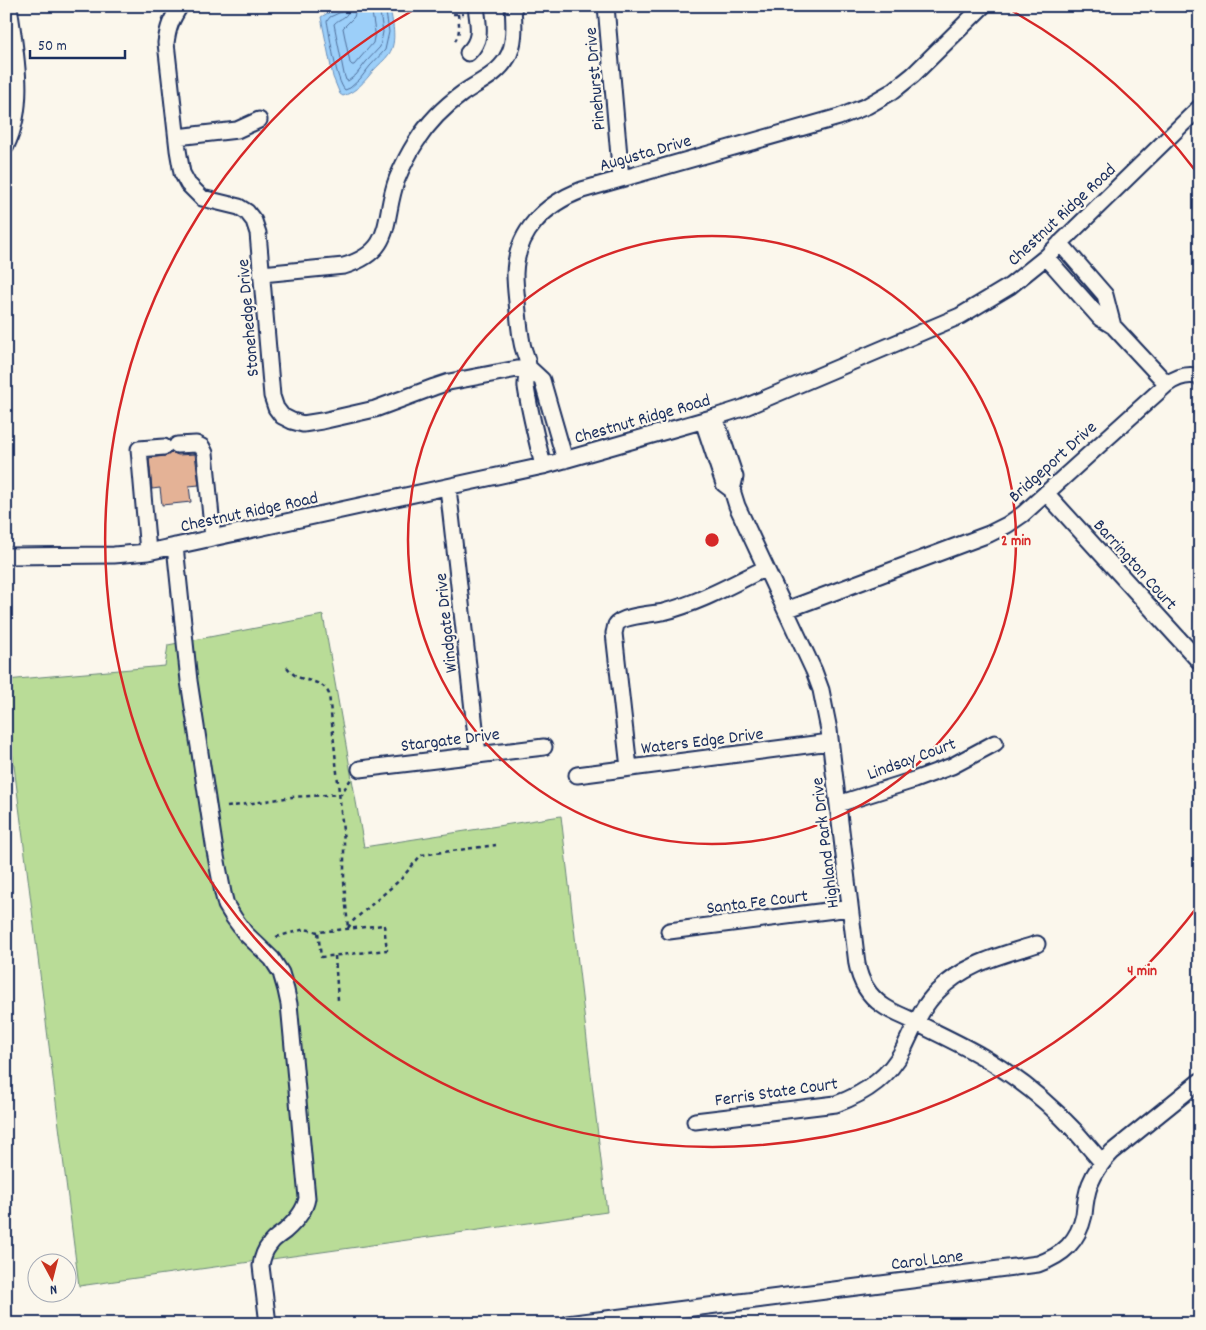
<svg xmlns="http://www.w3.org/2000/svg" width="1206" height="1330" font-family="Dekko,sans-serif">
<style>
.green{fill:#b9dc97;stroke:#6a867a}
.water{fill:#9ccff9;stroke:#688fbb}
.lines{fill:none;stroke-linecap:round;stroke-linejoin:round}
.shore{stroke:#4f6f9c;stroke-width:1}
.building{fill:#e4b296;stroke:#1b2f5e}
.minor-casing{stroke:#1b2f5e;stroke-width:19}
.path{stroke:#1b2f5e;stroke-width:2.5;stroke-dasharray:4 4;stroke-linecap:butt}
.minor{stroke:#fbf7ec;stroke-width:15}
.ring{fill:none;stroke:#d62828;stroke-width:2.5}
.labels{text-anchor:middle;stroke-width:4.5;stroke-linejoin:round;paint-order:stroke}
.street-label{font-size:18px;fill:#1b2f5e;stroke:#fbf7ec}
.centre{fill:#d62828;stroke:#fbf7ec;stroke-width:2.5}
.ring-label{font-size:15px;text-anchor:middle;font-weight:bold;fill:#d62828;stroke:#fbf7ec;stroke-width:4.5;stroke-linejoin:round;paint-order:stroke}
</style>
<rect width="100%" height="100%" fill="#fbf7ec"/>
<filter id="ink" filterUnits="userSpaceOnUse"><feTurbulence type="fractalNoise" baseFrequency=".02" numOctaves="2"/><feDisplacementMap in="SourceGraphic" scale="10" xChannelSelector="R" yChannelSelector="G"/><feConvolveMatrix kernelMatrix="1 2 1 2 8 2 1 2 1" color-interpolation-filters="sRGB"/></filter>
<g filter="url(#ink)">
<path class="green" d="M323,615L364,847L561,816L607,1212L79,1286L6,702V680L165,666L168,645Z"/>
<path class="water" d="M346,6L390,7C392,21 398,41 389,54C385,60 378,65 373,71C364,82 357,91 343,96L340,94L333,77L321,17L328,13Z"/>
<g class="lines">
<path class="shore" d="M343,6L341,12L330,17L327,21C330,36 336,81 345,90L350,88L360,79L370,66L385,50L389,32L385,6
M349,6C349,19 340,17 334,24L344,74L346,80L348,81L356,75L366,62L380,47L383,32L379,6
M357,6L354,17L343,28L350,63L352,65H354L373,43L375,32L371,6"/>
</g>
<path class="building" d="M171,452L178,455L195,454L199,485L189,486L191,502L162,505L160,488L152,489L149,458L165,456Z"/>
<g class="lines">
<defs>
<path id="minor" d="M180,6C171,20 168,27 166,43L178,150L182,173L188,184L202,198L239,207L247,212L254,221L258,233L272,396L276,408L282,416L292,421L303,424L322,421L375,409L434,387L449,382L528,367
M606,6L621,179
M468,53C483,39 478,25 476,6
M177,137L237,130L259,120
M6,146C27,103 15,52 9,6
M1060,243L1105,295L1113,326
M1046,257L1100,318L1113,326L1167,384
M262,274L344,266C396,250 382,219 397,179C402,167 409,153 416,142C428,123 445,106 463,93C479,82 497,75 507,58C516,44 514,23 513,6
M528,367L542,380L565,460
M715,417L735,477L732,490L737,506L814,671L821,690L829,730L857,964C860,981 868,995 882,1005C890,1011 900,1015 909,1019C934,1032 959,1043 983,1057C1017,1077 1048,1102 1075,1131C1084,1141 1093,1152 1102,1162
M703,421L724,484L732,490
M177,445L196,444L202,447L205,453L213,538
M543,466C537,440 530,414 526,387C525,380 529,372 528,365C527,357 523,350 522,343C520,333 519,322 518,312C517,300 515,287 515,274C516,232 545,204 582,190L839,117L867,106L893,91L913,75L983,6
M448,488L478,754
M1046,493L1199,661
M175,546L189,681L215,851L223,893L226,905L234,918L245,933L272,959L281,973L286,990L289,1004L307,1198C305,1211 295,1222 285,1231C280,1235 274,1238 270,1244C265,1250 262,1258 261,1266L268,1324
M148,552L139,449L164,447
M6,556L114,555L148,552L543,466L715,417L743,408L960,316L1010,286L1046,257L1200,107
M786,610L989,534L1007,525L1023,514L1167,384C1177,377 1188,373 1200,377
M629,768L614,633C615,630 615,628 616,625C621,616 653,614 663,612C700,603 732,584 766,568
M360,769L544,747
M577,775L830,742
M838,804L914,780L952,766L995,743
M669,931L850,908
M695,1121L836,1104C864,1094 889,1077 903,1050C913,1030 921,1007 938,991C966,963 1000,956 1037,944
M567,1324L1038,1264C1063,1255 1078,1242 1084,1215C1085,1204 1086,1194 1090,1184C1095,1171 1103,1161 1112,1152L1200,1081"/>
</defs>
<use href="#minor" class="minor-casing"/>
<path class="path" d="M453,14H464
M455,41C462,31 458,18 457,6
M287,667C290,671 293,674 296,676C307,682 323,680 329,694L344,841V881L348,929
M227,807L292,797L341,794L351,779
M384,925L387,950L321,957L318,932Z
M348,928L354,920L401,879L421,855L496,845
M276,937L305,929L318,932
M335,956L338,1000"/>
<use href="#minor" class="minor"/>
</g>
</g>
<g class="ring">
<circle cx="712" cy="540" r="304"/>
<path d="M1198 906A608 608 0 1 1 417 8M1007 8A608 608 0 0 1 1198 174"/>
</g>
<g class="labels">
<g class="street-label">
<text transform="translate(594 79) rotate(-95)" y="6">Pinehurst Drive</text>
<text transform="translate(645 152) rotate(-16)" y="6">Augusta Drive</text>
<text transform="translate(1061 214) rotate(-43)" y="6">Chestnut Ridge Road</text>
<text transform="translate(247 318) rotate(-95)" y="6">Stonehedge Drive</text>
<text transform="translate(642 418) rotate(-16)" y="6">Chestnut Ridge Road</text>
<text transform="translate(1052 461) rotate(-42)" y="6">Bridgeport Drive</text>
<text transform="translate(249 511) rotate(-12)" y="6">Chestnut Ridge Road</text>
<text transform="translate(1136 564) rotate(48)" y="6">Barrington Court</text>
<text transform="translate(445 623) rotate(-96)" y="6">Windgate Drive</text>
<text transform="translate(450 739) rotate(-7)" y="6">Stargate Drive</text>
<text transform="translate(702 740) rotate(-7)" y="6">Waters Edge Drive</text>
<text transform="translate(911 758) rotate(-20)" y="6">Lindsay Court</text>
<text transform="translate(824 843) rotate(-97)" y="6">Highland Park Drive</text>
<text transform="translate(757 901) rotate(-7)" y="6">Santa Fe Court</text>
<text transform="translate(776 1091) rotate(-8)" y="6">Ferris State Court</text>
<text transform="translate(927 1259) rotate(-7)" y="6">Carol Lane</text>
</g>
</g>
<circle cx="712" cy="540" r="8" class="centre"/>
<g class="ring-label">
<text x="1016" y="545">2 min</text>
<text x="1142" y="975">4 min</text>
</g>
<rect width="1206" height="1330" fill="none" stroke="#fbf7ec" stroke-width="25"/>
<rect x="12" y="12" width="1181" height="1305" fill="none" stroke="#1b2f5e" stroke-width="2" filter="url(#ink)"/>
<g transform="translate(52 1278) rotate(173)"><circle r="24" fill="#fbf7ec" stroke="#a1a7b3"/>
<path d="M0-4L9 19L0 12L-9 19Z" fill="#c8321e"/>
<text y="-8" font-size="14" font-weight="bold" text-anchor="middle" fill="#1b2f5e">N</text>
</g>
<path d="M30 50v8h95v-8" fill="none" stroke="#1b2f5e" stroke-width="2.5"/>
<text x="38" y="50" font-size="15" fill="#1b2f5e" stroke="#fbf7ec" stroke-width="4" paint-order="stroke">50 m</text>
</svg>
